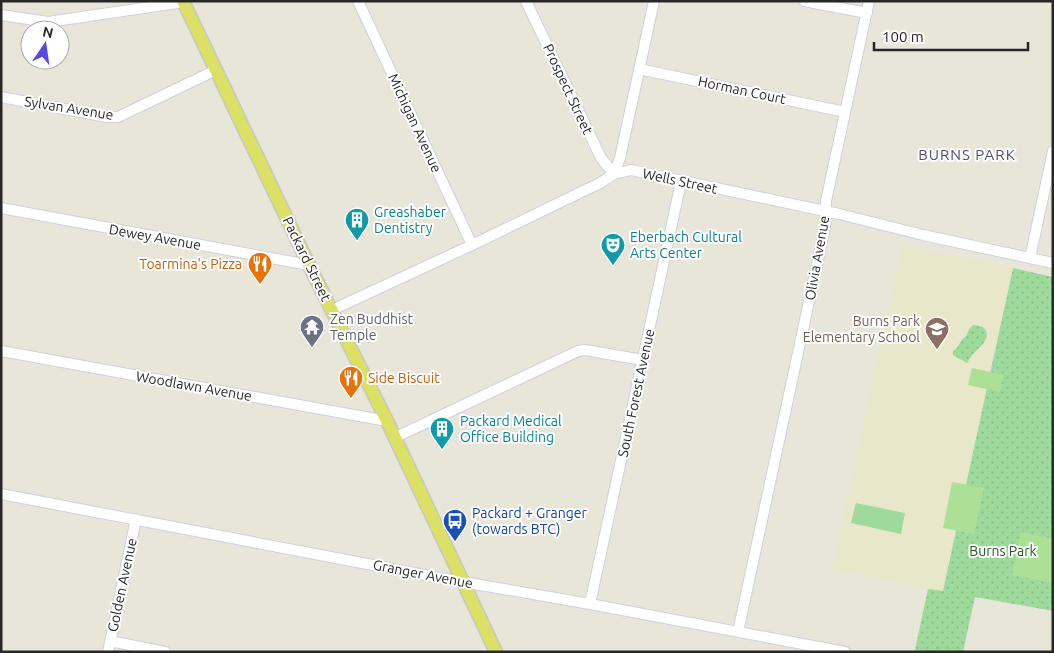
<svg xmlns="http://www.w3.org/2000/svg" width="1054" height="653" font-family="Ubuntu,sans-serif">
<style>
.education{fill:#e8e7ca}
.park{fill:url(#park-dots)}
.garden{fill:#9eda9b}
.pitch{fill:#ace097}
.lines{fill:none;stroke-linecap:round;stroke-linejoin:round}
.minor-casing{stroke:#d0cfde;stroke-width:12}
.major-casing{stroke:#c7c7c7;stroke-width:15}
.minor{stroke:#fff;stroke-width:10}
.major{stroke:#dae165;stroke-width:12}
.labels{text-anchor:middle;stroke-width:4;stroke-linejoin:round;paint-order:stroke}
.street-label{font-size:14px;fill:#272727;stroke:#fff}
.culture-label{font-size:14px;fill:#0d838f;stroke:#fff;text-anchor:start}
.food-label{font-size:14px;fill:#c56008;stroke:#fff;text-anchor:end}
.worship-label{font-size:14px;fill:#5b616d;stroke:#fff;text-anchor:start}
.education-label{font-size:14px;fill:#785e54;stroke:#fff;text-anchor:end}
.transit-label{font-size:14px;fill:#164399;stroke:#fff;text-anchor:start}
.park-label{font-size:14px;fill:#205b25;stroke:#fff}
.neighbourhood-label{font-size:15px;letter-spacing:1px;fill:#514c72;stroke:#fff}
</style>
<defs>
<pattern id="park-dots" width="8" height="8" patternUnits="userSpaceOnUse" patternTransform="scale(1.25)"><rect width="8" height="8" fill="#9eda9b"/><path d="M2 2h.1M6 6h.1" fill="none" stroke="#88bb86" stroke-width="1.8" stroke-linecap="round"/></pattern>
</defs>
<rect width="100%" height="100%" fill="#e8e6d9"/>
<path class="education" d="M902,246L1013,268L943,592L832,569Z"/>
<path class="park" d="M1013,268L1053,277V611L975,597L963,652H925L915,650L928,589L943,591Z
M973,325C986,325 991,333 983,344C980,347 977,350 974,353C971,356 969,360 967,363L953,355V351L957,348L961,341L966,336L970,328Z"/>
<path class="garden" d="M856,503L905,513L901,534L851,523Z"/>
<path class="pitch" d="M972,368L1004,375L1000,392L968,385Z
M952,482L984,488L974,534L943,528Z
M1021,532L1053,539V583L1012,575Z"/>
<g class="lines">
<defs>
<path id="minor" d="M358,1L472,245
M526,1L601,158L614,174
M804,1L867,13
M1,15L48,22L184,2
M639,69L845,112
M1,97L107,117H118L216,70
M614,174L620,158L654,1
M1,208L309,265
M1030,258L1053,151
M332,310L472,245L600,183L614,174L631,170L839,214L923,235L1053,263
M1,351L387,421
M394,438L578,351L585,350L643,360
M1,494L446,579L590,604L845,652
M590,604L681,182
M738,632L825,227L826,201L869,1
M110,641L165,652
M108,652L136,519"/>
<path id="major" d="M183,1L309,265L387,421L496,652"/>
</defs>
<use href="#minor" class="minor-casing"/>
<use href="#major" class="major-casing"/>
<use href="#minor" class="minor"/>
<use href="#major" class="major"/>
</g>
<defs>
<symbol id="building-pin" viewBox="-11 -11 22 30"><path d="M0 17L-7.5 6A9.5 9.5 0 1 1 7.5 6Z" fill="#0f9aa8" stroke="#fff"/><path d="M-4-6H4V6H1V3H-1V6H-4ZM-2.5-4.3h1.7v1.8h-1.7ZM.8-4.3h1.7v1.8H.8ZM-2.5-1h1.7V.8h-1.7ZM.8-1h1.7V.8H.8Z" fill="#fff"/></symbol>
<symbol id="theatre-pin" viewBox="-11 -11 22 30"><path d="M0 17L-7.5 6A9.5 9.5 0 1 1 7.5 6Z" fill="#0f9aa8" stroke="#fff"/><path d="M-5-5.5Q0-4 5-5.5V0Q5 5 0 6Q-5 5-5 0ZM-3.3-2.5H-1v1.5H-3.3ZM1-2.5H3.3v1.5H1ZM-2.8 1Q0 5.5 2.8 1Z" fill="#fff"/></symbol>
<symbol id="restaurant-pin" viewBox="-11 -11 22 30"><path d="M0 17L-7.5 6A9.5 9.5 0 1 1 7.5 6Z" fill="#e8710a" stroke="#fff"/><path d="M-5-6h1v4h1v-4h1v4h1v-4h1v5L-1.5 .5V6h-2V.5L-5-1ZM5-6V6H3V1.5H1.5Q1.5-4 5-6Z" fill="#fff"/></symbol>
<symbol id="temple-pin" viewBox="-11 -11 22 30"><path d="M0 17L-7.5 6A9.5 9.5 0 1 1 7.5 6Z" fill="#6b7280" stroke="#fff"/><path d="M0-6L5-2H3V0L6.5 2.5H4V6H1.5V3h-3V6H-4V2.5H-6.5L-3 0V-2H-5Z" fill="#fff"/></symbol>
<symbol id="school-pin" viewBox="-11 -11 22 30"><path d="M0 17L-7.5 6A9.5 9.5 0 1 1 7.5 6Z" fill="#8d6e63" stroke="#fff"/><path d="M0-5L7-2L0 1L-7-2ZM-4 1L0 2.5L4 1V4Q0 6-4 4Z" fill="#fff"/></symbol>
<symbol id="bus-pin" viewBox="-11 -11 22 30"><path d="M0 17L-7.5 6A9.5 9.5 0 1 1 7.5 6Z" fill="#1a4fb4" stroke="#fff"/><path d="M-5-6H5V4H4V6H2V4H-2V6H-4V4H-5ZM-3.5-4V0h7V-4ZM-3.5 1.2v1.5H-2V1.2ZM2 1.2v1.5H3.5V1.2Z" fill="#fff"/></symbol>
</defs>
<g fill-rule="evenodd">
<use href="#building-pin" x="343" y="206" width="28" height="38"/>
<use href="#theatre-pin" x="599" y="231" width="28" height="38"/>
<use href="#restaurant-pin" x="246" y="250" width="28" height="38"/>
<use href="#temple-pin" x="298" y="313" width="28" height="38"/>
<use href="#school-pin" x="923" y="315" width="28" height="38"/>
<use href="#restaurant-pin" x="337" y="364" width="28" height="38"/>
<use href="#building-pin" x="428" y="415" width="28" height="38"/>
<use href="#bus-pin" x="441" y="507" width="28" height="38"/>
</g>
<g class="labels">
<g class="street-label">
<text transform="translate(568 89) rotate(65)" y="5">Prospect Street</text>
<text transform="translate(742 90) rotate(12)" y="5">Horman Court</text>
<text transform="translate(69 108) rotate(9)" y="5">Sylvan Avenue</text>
<text transform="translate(415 123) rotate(65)" y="5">Michigan Avenue</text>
<text transform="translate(680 181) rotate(12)" y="5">Wells Street</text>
<text transform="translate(155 237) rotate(10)" y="5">Dewey Avenue</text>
<text transform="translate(817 258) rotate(-80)" y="5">Olivia Avenue</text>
<text transform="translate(307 259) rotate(64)" y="5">Packard Street</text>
<text transform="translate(194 386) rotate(10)" y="5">Woodlawn Avenue</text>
<text transform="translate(636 393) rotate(-78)" y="5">South Forest Avenue</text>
<text transform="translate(423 574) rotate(11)" y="5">Granger Avenue</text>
<text transform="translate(122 585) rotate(-78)" y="5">Golden Avenue</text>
</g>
<g class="culture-label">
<text x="374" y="217">Greashaber<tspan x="374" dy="16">Dentistry</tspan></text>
<text x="630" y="242">Eberbach Cultural<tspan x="630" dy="16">Arts Center</tspan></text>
<text x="460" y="426">Packard Medical<tspan x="460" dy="16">Office Building</tspan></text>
</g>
<g class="food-label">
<text x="242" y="269">Toarmina's Pizza</text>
<text x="368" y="383" text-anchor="start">Side Biscuit</text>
</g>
<g class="worship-label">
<text x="330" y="324">Zen Buddhist<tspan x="330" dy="16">Temple</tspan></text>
</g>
<g class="education-label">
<text x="920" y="326">Burns Park<tspan x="920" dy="16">Elementary School</tspan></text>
</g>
<g class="transit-label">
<text x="472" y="518">Packard + Granger<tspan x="472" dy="16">(towards BTC)</tspan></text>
</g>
<g class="park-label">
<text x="1003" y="556">Burns Park</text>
</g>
<g class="neighbourhood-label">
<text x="967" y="160">BURNS PARK</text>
</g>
</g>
<rect width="1054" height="653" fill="none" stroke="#272727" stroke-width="5"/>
<g transform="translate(45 45) rotate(13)"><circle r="24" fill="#ffffff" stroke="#a9a9a9"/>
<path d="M0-4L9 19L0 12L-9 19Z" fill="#5948e6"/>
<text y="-8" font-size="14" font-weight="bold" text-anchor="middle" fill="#272727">N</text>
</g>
<path d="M874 42v8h154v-8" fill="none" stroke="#272727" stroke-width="2.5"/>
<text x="882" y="42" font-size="15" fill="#272727" stroke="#ffffff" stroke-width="4" paint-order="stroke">100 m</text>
</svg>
